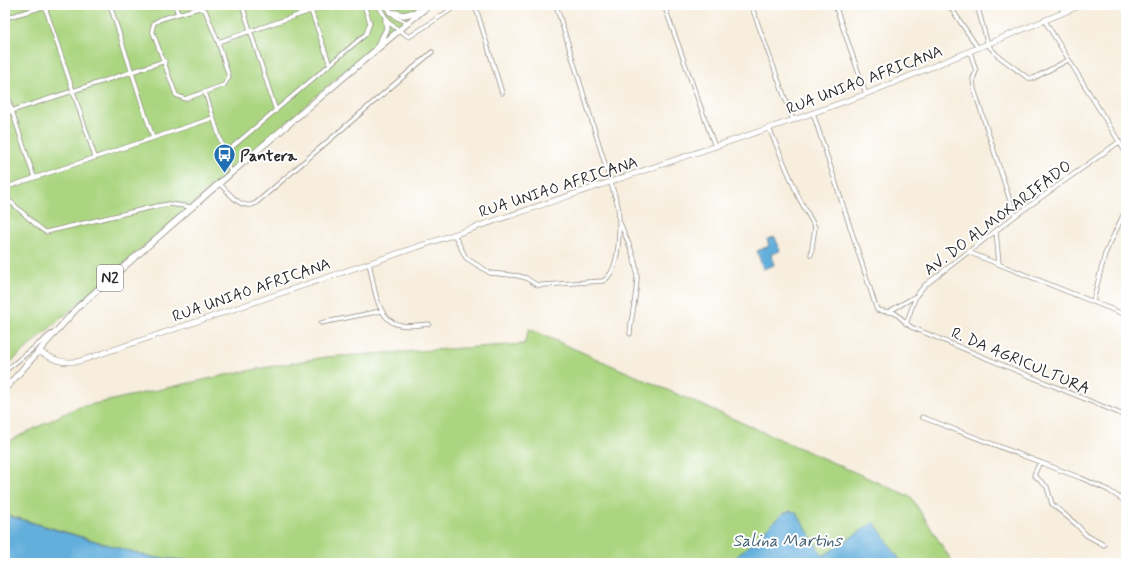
<svg xmlns="http://www.w3.org/2000/svg" width="1131" height="568" font-family="Mynerve,sans-serif">
<style>
.green{fill:#abd580;stroke:#6b8056}
.water{fill:#63afdc;stroke:#476d84}
.lines{fill:none;stroke-linecap:round;stroke-linejoin:round}
.street-casing{stroke:#918c84;stroke-width:5}
.secondary-casing{stroke:#918c84;stroke-width:6}
.primary-casing{stroke:#918c84;stroke-width:7}
.street{stroke:#fff;stroke-width:3.5}
.secondary{stroke:#fff;stroke-width:5}
.primary{stroke:#fff;stroke-width:5.5}
.labels{text-anchor:middle;stroke-width:4;stroke-linejoin:round;paint-order:stroke}
.shield{fill:#fff;stroke:#6b6b6b;stroke-width:1}
.shield-label{font-size:15px;font-weight:bold;fill:#2b2b2b}
.street-label{font-size:16px;fill:#2b2b2b;stroke:#fff}
.poi-label{font-size:16px;font-weight:bold;fill:#2b2b2b;stroke:#fff;text-anchor:start}
.water-label{font-size:17px;font-style:italic;fill:#416072;stroke:#fff}
</style>
<rect width="100%" height="100%" fill="#fff"/>
<filter id="ink" filterUnits="userSpaceOnUse"><feTurbulence type="fractalNoise" baseFrequency=".025" numOctaves="2"/><feDisplacementMap in="SourceGraphic" scale="8" xChannelSelector="R" yChannelSelector="G"/><feConvolveMatrix kernelMatrix="1 2 1 2 8 2 1 2 1" color-interpolation-filters="sRGB"/></filter>
<filter id="wash" filterUnits="userSpaceOnUse"><feTurbulence type="fractalNoise" baseFrequency=".012" numOctaves="4" result="noise"/><feDisplacementMap in="SourceGraphic" scale="16" xChannelSelector="R" yChannelSelector="G"/><feGaussianBlur stdDeviation="0.9" result="paint"/><feColorMatrix in="noise" values="0 0 0 0 0 0 0 0 0 0 0 0 0 0 0 0 0 1.4 0 .05"/><feComposite in="paint" operator="in"/></filter>
<g filter="url(#wash)">
<rect width="100%" height="100%" fill="#f7eede"/>
<path class="green" d="M5,5H421L5,367Z
M529,329L911,497L953,563H218L150,557L5,514V443L76,408L230,374L325,357L524,344Z"/>
<path class="water" d="M775,237L780,251L771,254L774,265L763,269L757,251L769,246L767,239Z
M790,511L796,512L823,556L874,522L902,563H730L782,514Z
M5,515L150,557L216,563H5Z"/>
</g>
<g filter="url(#ink)">
<g class="lines">
<defs>
<path id="street" d="M110,5L153,138
M175,5L178,14L161,19L154,23L152,30L176,95L185,99L224,85L229,77L218,42L205,10L199,8L178,14
M242,5L276,111
M309,5L330,65
M378,5L389,23L409,37L458,5
M385,5L397,18L409,23
M475,5L502,93
M664,5L715,147
M751,5L793,120
M835,5L866,94
M949,5L978,48
M977,5L988,45L997,55L1028,78H1034L1068,60
M1061,5L1063,13
M45,7L95,157
M5,18L50,5
M1045,21L1126,153
M218,42L328,5
M970,52L976,71L973,79L974,89L1015,216
M5,90L34,177
M205,92L231,173
M5,113L165,61
M813,113L877,310L895,313L911,327L1126,416
M769,128L799,198L815,227L811,255
M225,153L366,34L370,23L364,5
M219,183C229,192 241,212 256,203L432,52
M5,186H10L213,118
M5,197C13,203 41,231 46,232L157,206L169,204L192,207
M620,223C627,240 636,257 637,276C637,296 631,315 630,334
M996,231L999,264
M454,234L466,258L490,273L519,276L526,278L537,285H543L603,281C621,272 620,224 618,206L556,5
M968,252L1126,315
M369,263C374,282 375,320 400,325C409,327 420,325 429,324
M1093,301L1105,254L1126,209
M890,311L916,296
M321,323L381,311
M906,324L916,296L924,286L1015,216L1119,142
M5,371L51,334
M922,417L1081,478L1108,490L1126,502
M1040,462L1034,475L1047,487L1052,504L1077,525L1086,535L1104,545"/>
<path id="secondary" d="M38,351C55,360 61,364 80,361L793,120L866,94L1082,5"/>
<path id="primary" d="M390,12L404,15L420,11
M377,48L387,29L386,19
M5,389L78,307L231,173L429,5"/>
</defs>
<use href="#street" class="street-casing"/>
<use href="#secondary" class="secondary-casing"/>
<use href="#primary" class="primary-casing"/>
<use href="#street" class="street"/>
<use href="#secondary" class="secondary"/>
<use href="#primary" class="primary"/>
</g>
</g>
<defs>
<symbol id="bus-pin" viewBox="-11 -11 22 30"><path d="M0 17L-7.5 6A9.5 9.5 0 1 1 7.5 6Z" fill="#1f6fb2" stroke="#fff"/><path d="M-5-6H5V4H4V6H2V4H-2V6H-4V4H-5ZM-3.5-4V0h7V-4ZM-3.5 1.2v1.5H-2V1.2ZM2 1.2v1.5H3.5V1.2Z" fill="#fff"/></symbol>
</defs>
<g fill-rule="evenodd">
<use href="#bus-pin" x="212" y="142" width="25" height="34"/>
</g>
<g class="labels">
<rect class="shield" x="97" y="265" width="26" height="26" rx="3"/>
<g class="shield-label">
<text x="110" y="283">N2</text>
</g>
<g class="street-label">
<text transform="translate(864 79) rotate(-21)" y="6">RUA UNIAO AFRICANA</text>
<text transform="translate(558 186) rotate(-18)" y="6">RUA UNIAO AFRICANA</text>
<text transform="translate(997 217) rotate(-37)" y="6">AV. DO ALMOXARIFADO</text>
<text transform="translate(251 289) rotate(-19)" y="6">RUA UNIAO AFRICANA</text>
<text transform="translate(1021 360) rotate(23)" y="6">R. DA AGRICULTURA</text>
</g>
<g class="poi-label">
<text x="240" y="161">Pantera</text>
</g>
<g class="water-label">
<text x="787" y="546">Salina Martins</text>
</g>
</g>
<rect width="1131" height="568" fill="none" stroke="#fff" stroke-width="20"/>
</svg>
